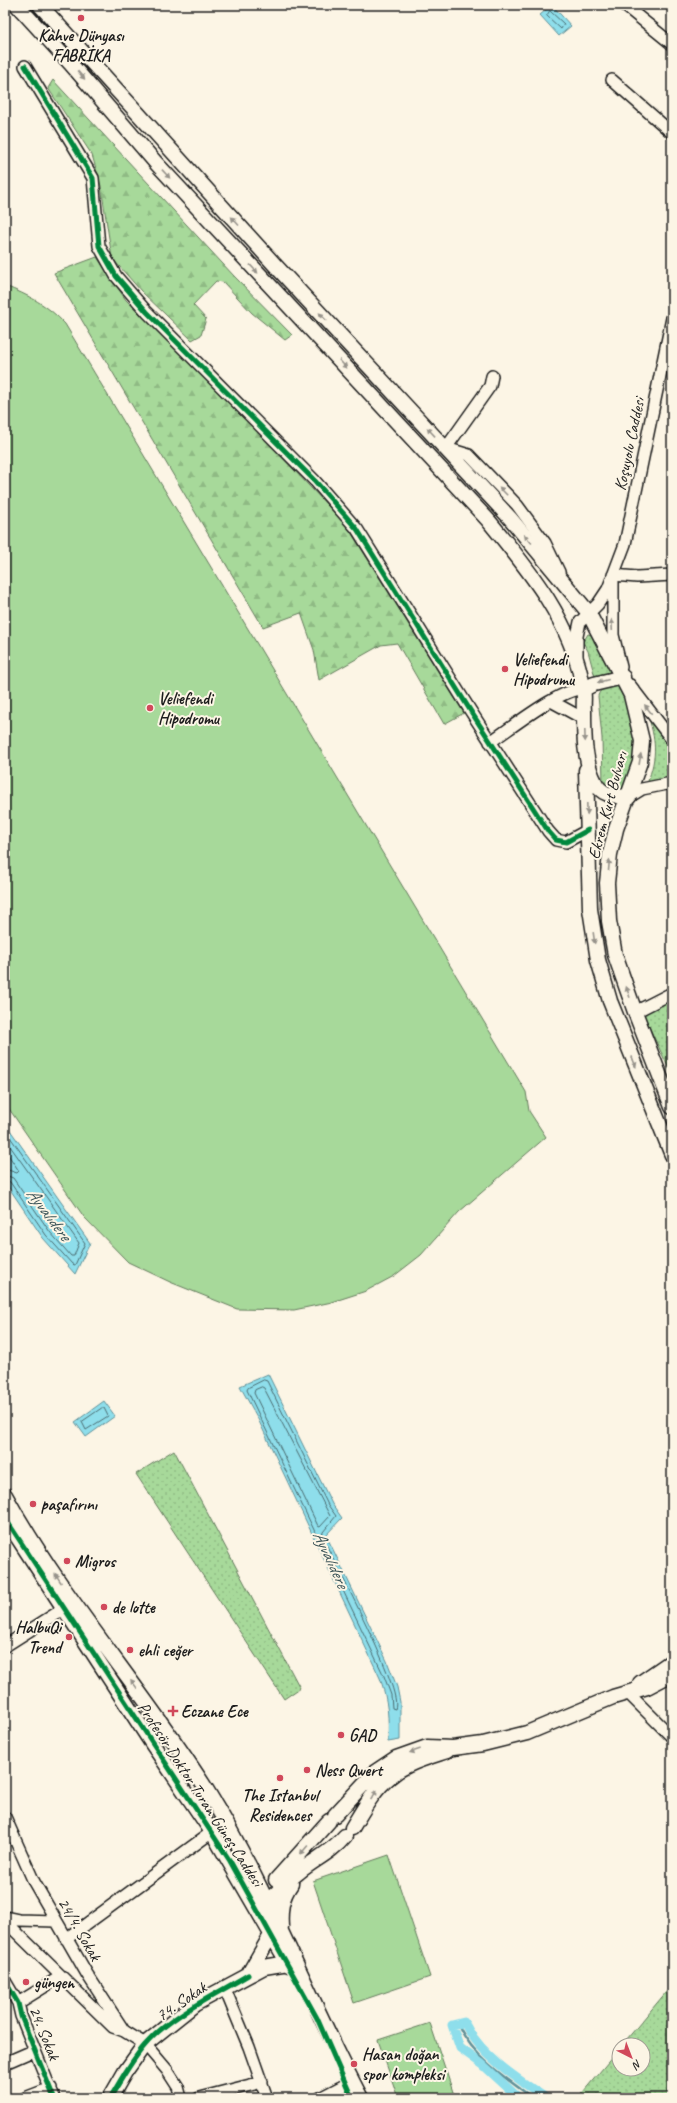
<svg xmlns="http://www.w3.org/2000/svg" width="677" height="2103" font-family="Caveat,sans-serif">
<style>
.green{fill:url(#green-dots);stroke:#627a5b}
.forest{fill:url(#forest-firs);stroke:#627a5b}
.pitch{fill:#a7d99a;stroke:#627a5b}
.water{fill:#8edeeb;stroke:#609098}
.lines{fill:none;stroke-linecap:round;stroke-linejoin:round}
.shore{stroke:#4a6a6f;stroke-width:1}
.stream{stroke:#609098;stroke-width:2.5}
.canal{stroke:#8edeeb;stroke-width:9}
.minor-casing{stroke:#1c1c1c;stroke-width:14}
.major-casing{stroke:#1c1c1c;stroke-width:17}
.minor{stroke:#fcf5e5;stroke-width:11}
.major{stroke:#fcf5e5;stroke-width:14}
.cycleway-casing{stroke:#fcf5e5;stroke-width:8}
.cycleway{stroke:#00873e;stroke-width:5}
.oneway{fill:#97938b}
.poi-dot{fill:#d1495b;stroke:#fcf5e5;stroke-width:1.5}
.labels{text-anchor:middle;stroke-width:4;stroke-linejoin:round;paint-order:stroke}
.poi-label{font-size:17px;font-weight:bold;fill:#1c1c1c;stroke:#fcf5e5;text-anchor:start}
.street-label{font-size:17px;fill:#1c1c1c;stroke:#fcf5e5}
.water-label{font-size:18px;font-style:italic;fill:#3e565a;stroke:#fcf5e5}
</style>
<defs>
<pattern id="green-dots" width="8" height="8" patternUnits="userSpaceOnUse"><rect width="8" height="8" fill="#a7d99a"/><path d="M2 2h.1M6 6h.1" fill="none" stroke="#8fba84" stroke-width="1.8" stroke-linecap="round"/></pattern>
<pattern id="forest-firs" width="22" height="20" patternUnits="userSpaceOnUse"><rect width="22" height="20" fill="#a7d99a"/><path d="M5 1l3.5 6h-7zM16 11l3.5 6h-7z" fill="#8fba84"/></pattern>
</defs>
<rect width="100%" height="100%" fill="#fcf5e5"/>
<filter id="ink" filterUnits="userSpaceOnUse"><feTurbulence type="fractalNoise" baseFrequency=".025" numOctaves="2"/><feDisplacementMap in="SourceGraphic" scale="8" xChannelSelector="R" yChannelSelector="G"/><feConvolveMatrix kernelMatrix="1 2 1 2 8 2 1 2 1" color-interpolation-filters="sRGB"/></filter>
<g filter="url(#ink)">
<path class="green" d="M588,634L595,636L616,672L595,677L588,651L583,642Z
M617,684C627,698 637,738 636,755C635,766 629,778 625,788L620,791H611L603,783L602,738L598,696C601,686 608,686 617,684Z
M647,711L672,750V779L647,784C658,754 656,742 647,711Z
M672,997V1075L641,1010Z
M174,1450L300,1688L284,1699L136,1474Z
M672,1985V2098H578L619,2049V2069H643V2045H622Z"/>
<path class="forest" d="M53,80L234,276L292,335L285,340L252,313L223,282L216,281L193,305L206,319L201,335L192,340L141,291L112,258L101,186L92,155L48,88Z
M97,257L126,300L259,433L347,526L464,713L444,724L397,643L381,645L319,680L314,650L301,613L263,627L54,273Z"/>
<path class="pitch" d="M5,286C28,295 48,305 65,324L526,1092L529,1111L546,1137L459,1212L421,1255L394,1276L366,1291L332,1302L294,1310L237,1309L170,1282L128,1262L84,1217L5,1103Z
M389,1855L430,1977L354,2003L313,1881Z
M430,2023L455,2098H398L378,2040Z"/>
<path class="water" d="M552,5L571,26L559,36L540,15Z
M5,1123L90,1243L75,1274L43,1238L5,1182Z
M268,1374L332,1504L342,1518L326,1535L387,1661L397,1687L400,1702V1740L388,1742C389,1719 388,1700 380,1678L257,1417L240,1386Z
M104,1401L115,1416L86,1437L75,1422Z"/>
<g class="lines">
<path class="shore" d="M550,11L564,24L561,29L547,16Z
M5,1130L85,1243L75,1265L72,1264L46,1235L10,1182L5,1180
M5,1139L79,1243L74,1256H71L50,1232L13,1178L5,1175
M5,1150L19,1171L17,1173L5,1169
M264,1380L267,1381L328,1505L336,1516L323,1532L322,1536C334,1562 404,1690 395,1709L392,1708L391,1695L384,1676L247,1390L248,1388Z
M262,1387L264,1388L330,1516L320,1527L318,1526L254,1393L255,1390Z
M102,1408H104L108,1416L86,1430L82,1422Z"/>
<path class="stream" d="M458,2024C472,2056 505,2078 533,2098"/>
<path class="canal" d="M519,2098L482,2064L460,2048L452,2025L464,2022C480,2055 516,2078 546,2098"/>
<defs>
<path id="minor" d="M624,5L672,44
M25,66L93,178L99,246L116,276L147,312L315,481L357,529L470,710L548,831L556,840L566,842L588,830
M612,80L672,133
M492,376L490,386L446,448L469,455L517,505L545,543L559,572
M613,575L637,577L672,575
M613,581V635L621,667
M577,655V636L580,622L598,604L608,589L625,544L672,318
M630,685L672,740
M551,701L584,719
M490,742C510,729 562,687 584,689
M629,797L642,789L672,783
M635,1012L672,993
M5,1646L65,1608
M627,1692L672,1737
M5,1817L34,1882L87,1974L124,2031L145,2044L167,2070L178,2087L181,2098
M5,1917L19,1920L56,1921
M5,1921L113,2027L124,2031
M66,1939L212,1832
M5,1981L18,2003L21,2016L54,2098
M225,1989L249,2047L267,2098
M18,2003L60,1977
M5,2063L35,2050
M25,2098L51,2088
M199,2098L262,2082
M320,2098L345,2085"/>
<path id="major" d="M17,5L70,63L156,163L488,520C529,570 572,622 583,687C585,695 583,703 584,711C584,735 584,761 595,782C601,796 615,796 629,797
M40,5L274,264L510,518L588,612L631,695L642,741L640,762L616,829L610,854L607,883L609,921L615,955L635,1012L672,1107
M584,689L594,684L623,677
M586,770L590,909L598,960L610,1001L672,1155
M5,1495C62,1599 143,1689 206,1789C267,1887 307,1996 361,2098
M5,1518L153,1745L212,1832L289,1965
M640,1683L672,1661
M335,1815L375,1772L396,1758L427,1747L453,1748L483,1744L527,1733L613,1697L647,1687L672,1674
M352,1828C363,1810 374,1789 391,1776C406,1763 429,1757 447,1751
M276,1880L329,1821
M259,1905C275,1899 285,1882 299,1872C315,1859 332,1852 345,1836
M281,1927C280,1911 281,1898 291,1884
M248,1975L271,1935
M110,2098L125,2072L145,2044L195,2004L264,1967L288,1963L295,1967"/>
</defs>
<use href="#minor" class="minor-casing"/>
<use href="#major" class="major-casing"/>
<use href="#minor" class="minor"/>
<use href="#major" class="major"/>
<defs>
<path id="cycleway" d="M25,66L93,178L99,246L116,276L147,312L315,481L357,529L470,710L548,831L556,840L566,842L588,830
M5,1518L230,1861L317,2018L352,2098
M5,1981L18,2003L21,2016L54,2098
M110,2098C121,2080 131,2061 145,2045C171,2015 215,1995 248,1975"/>
</defs>
<use href="#cycleway" class="cycleway-casing"/>
<use href="#cycleway" class="cycleway"/>
</g>
<defs><path id="oneway-solid" d="M-6-.8H1V-3.2L6.5 0L1 3.2V.8H-6Z"/></defs>
<g class="oneway">
<use href="#oneway-solid" transform="translate(81 75) rotate(49)"/>
<use href="#oneway-solid" transform="translate(166 174) rotate(47)"/>
<use href="#oneway-solid" transform="translate(235 221) rotate(-132)"/>
<use href="#oneway-solid" transform="translate(254 269) rotate(47)"/>
<use href="#oneway-solid" transform="translate(323 317) rotate(-133)"/>
<use href="#oneway-solid" transform="translate(343 364) rotate(47)"/>
<use href="#oneway-solid" transform="translate(431 432) rotate(-133)"/>
<use href="#oneway-solid" transform="translate(503 491) rotate(-134)"/>
<use href="#oneway-solid" transform="translate(528 539) rotate(-130)"/>
<use href="#oneway-solid" transform="translate(612 625) rotate(-93)"/>
<use href="#oneway-solid" transform="translate(603 681) rotate(165)"/>
<use href="#oneway-solid" transform="translate(648 709) rotate(-128)"/>
<use href="#oneway-solid" transform="translate(585 736) rotate(88)"/>
<use href="#oneway-solid" transform="translate(640 759) rotate(-81)"/>
<use href="#oneway-solid" transform="translate(587 809) rotate(88)"/>
<use href="#oneway-solid" transform="translate(609 865) rotate(-85)"/>
<use href="#oneway-solid" transform="translate(594 938) rotate(82)"/>
<use href="#oneway-solid" transform="translate(628 992) rotate(-109)"/>
<use href="#oneway-solid" transform="translate(634 1062) rotate(69)"/>
<use href="#oneway-solid" transform="translate(58 1578) rotate(-124)"/>
<use href="#oneway-solid" transform="translate(134 1684) rotate(-126)"/>
<use href="#oneway-solid" transform="translate(415 1751) rotate(161)"/>
<use href="#oneway-solid" transform="translate(374 1795) rotate(-56)"/>
<use href="#oneway-solid" transform="translate(304 1850) rotate(130)"/>
</g>
</g>
<g class="poi-dot">
<circle cx="81" cy="18" r="4"/>
<circle cx="505" cy="669" r="4"/>
<circle cx="150" cy="708" r="4"/>
<circle cx="33" cy="1504" r="4"/>
<circle cx="67" cy="1561" r="4"/>
<circle cx="104" cy="1607" r="4"/>
<circle cx="69" cy="1637" r="4"/>
<circle cx="130" cy="1650" r="4"/>
<path d="M171 1705h4v4h4v4h-4v4h-4v-4h-4v-4h4z"/>
<circle cx="341" cy="1735" r="4"/>
<circle cx="307" cy="1770" r="4"/>
<circle cx="280" cy="1778" r="4"/>
<circle cx="26" cy="1982" r="4"/>
<circle cx="354" cy="2064" r="4"/>
</g>
<g class="labels">
<g class="poi-label">
<text x="81" y="41" text-anchor="middle">Kahve Dünyası<tspan x="81" dy="20">FABRİKA</tspan></text>
<text x="513" y="665">Veliefendi<tspan x="513" dy="20">Hipodrumu</tspan></text>
<text x="158" y="704">Veliefendi<tspan x="158" dy="20">Hipodromu</tspan></text>
<text x="41" y="1510">paşafırını</text>
<text x="75" y="1567">Migros</text>
<text x="112" y="1613">de lotte</text>
<text x="61" y="1633" text-anchor="end">HalbuQi<tspan x="61" dy="20">Trend</tspan></text>
<text x="138" y="1656">ehli ceğer</text>
<text x="181" y="1717">Eczane Ece</text>
<text x="349" y="1741">GAD</text>
<text x="315" y="1776">Ness Qwert</text>
<text x="280" y="1801" text-anchor="middle">The Istanbul<tspan x="280" dy="20">Residences</tspan></text>
<text x="34" y="1988">güngen</text>
<text x="362" y="2060">Hasan doğan<tspan x="362" dy="20">spor kompleksi</tspan></text>
</g>
<g class="street-label">
<text transform="translate(629 444) rotate(-78)" y="6">Koşuyolu Caddesi</text>
<text transform="translate(607 805) rotate(-75)" y="6">Ekrem Kurt Bulvarı</text>
<text transform="translate(201 1794) rotate(57)" y="6">Profesör Doktor Turan Güneş Caddesi</text>
<text transform="translate(80 1929) rotate(60)" y="6">24/4. Sokak</text>
<text transform="translate(181 2001) rotate(-34)" y="6">74. Sokak</text>
<text transform="translate(45 2033) rotate(68)" y="6">24. Sokak</text>
</g>
<g class="water-label">
<text transform="translate(49 1214) rotate(53)" y="6">Ayvalıdere</text>
<text transform="translate(331 1559) rotate(65)" y="6">Ayvalıdere</text>
</g>
</g>
<rect width="677" height="2103" fill="none" stroke="#fcf5e5" stroke-width="20"/>
<rect x="10" y="10" width="657" height="2083" fill="none" stroke="#1c1c1c" stroke-width="1.5" filter="url(#ink)"/>
<g transform="translate(631 2057) rotate(138)"><circle r="19" fill="#fcf5e5" stroke="#a29e95"/>
<path d="M0-3L7 15L0 10L-7 15Z" fill="#d1495b"/>
<text y="-6" font-size="11" font-weight="bold" text-anchor="middle" fill="#1c1c1c">N</text>
</g>
</svg>
